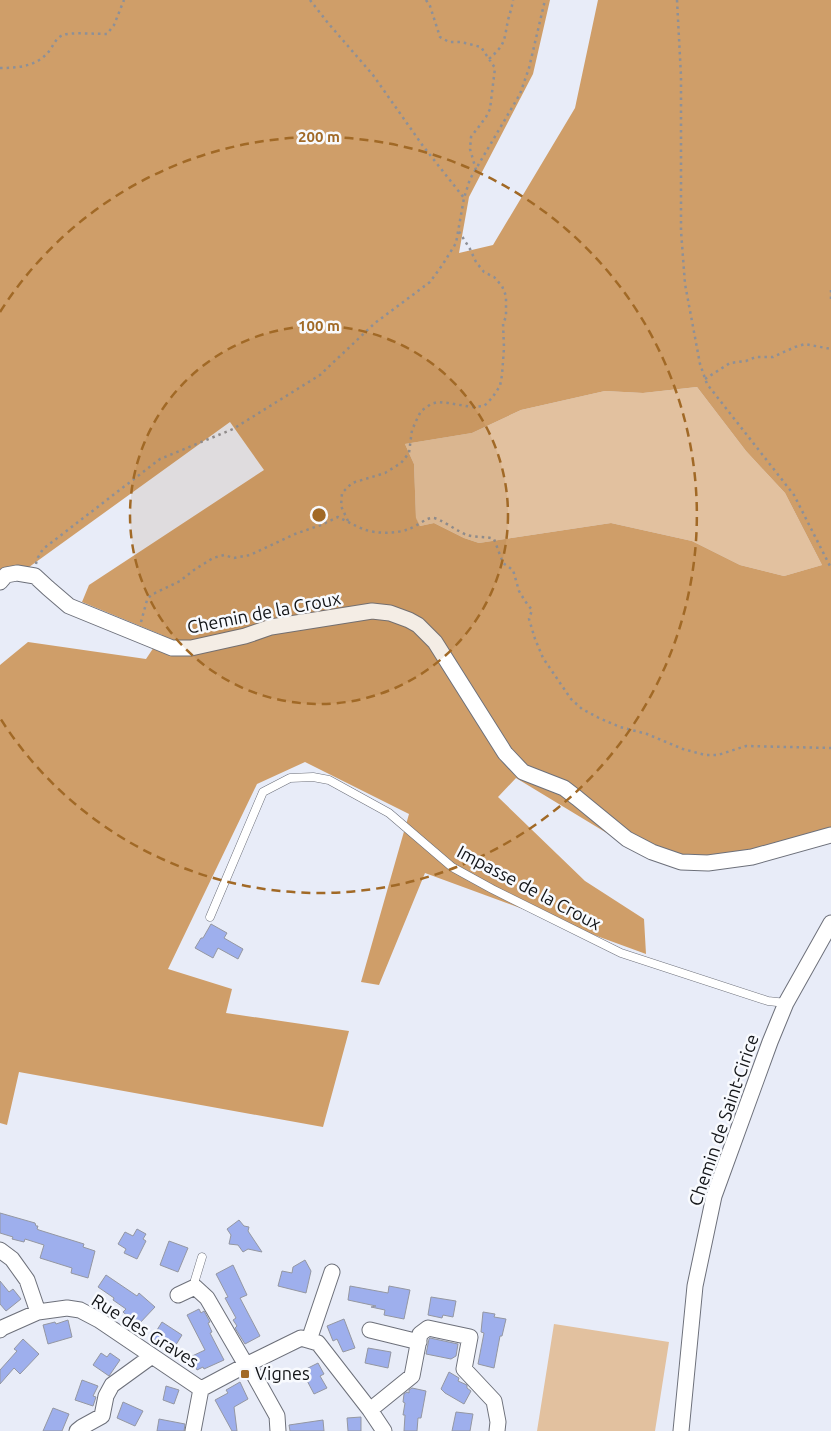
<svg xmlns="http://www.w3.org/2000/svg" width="831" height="1431" font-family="Ubuntu,sans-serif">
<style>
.green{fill:#e2c19f}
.forest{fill:#cf9e69;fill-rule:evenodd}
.building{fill:#9eafed;stroke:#9497a2}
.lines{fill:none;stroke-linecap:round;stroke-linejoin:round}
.lane-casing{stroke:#6d707a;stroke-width:9}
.street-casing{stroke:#6d707a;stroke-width:17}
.path{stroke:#8d9098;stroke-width:2.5;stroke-dasharray:2.5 4;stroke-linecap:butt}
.lane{stroke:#fff;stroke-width:8}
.street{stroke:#fff;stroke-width:15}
.ring{fill:none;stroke:#a16926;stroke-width:2.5;stroke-dasharray:9 6}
.poi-dot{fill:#a16926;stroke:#f8fafe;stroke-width:2}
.labels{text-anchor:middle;stroke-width:5;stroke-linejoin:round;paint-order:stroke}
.street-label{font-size:18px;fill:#121417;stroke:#f8fafe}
.poi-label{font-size:18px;fill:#121417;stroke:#f8fafe;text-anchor:start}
.centre{fill:#a16926;stroke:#f8fafe;stroke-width:2.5}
.ring-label{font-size:15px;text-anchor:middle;font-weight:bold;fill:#a16926;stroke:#f8fafe;stroke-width:5;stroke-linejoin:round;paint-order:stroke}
</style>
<rect width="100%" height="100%" fill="#e8ecf8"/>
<path class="green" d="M697,387L746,451L785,493L822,565L784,576L740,565L692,541L611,523L479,543L464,538L434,523L420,526L416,519L414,464L405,444L472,433L521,410L605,391L643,393Z
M554,1324L669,1342L655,1431H537Z"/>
<path class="forest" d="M0,0H550L533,74L469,197L459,253L493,245L575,108L598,0H831V832L721,858L643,855L516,778L498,797L585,881L644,919L646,954L425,873L379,985L361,982L409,814L305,762L257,784L168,969L232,989L226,1013L349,1031L323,1127L19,1072L7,1125L0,1123V665L28,642L146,659L162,635L82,602L89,585L264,470L230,422L0,588ZM697,387L746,451L785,493L822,565L784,576L740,565L692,541L611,523L479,543L464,538L434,523L420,526L416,518L414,464L405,444L472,433L521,410L605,391L643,393Z"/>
<path class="building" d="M211,924L227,933L224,938L243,949L238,959L218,948L213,958L195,948L201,938H203Z
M0,1213L35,1223L36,1226H38L37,1229L39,1230L84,1244L83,1247L95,1251L88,1278L71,1273L72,1268L40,1258L44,1245L25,1239L24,1242L12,1239L13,1237L0,1233Z
M239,1220L244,1226L249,1227L248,1231L262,1252L248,1249L243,1252L238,1245L229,1244L231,1235L227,1229Z
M137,1229L146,1234L143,1239L146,1241L137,1259L124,1253L126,1249L118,1244L125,1232L133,1236Z
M169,1241L188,1248L178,1272L160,1265Z
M305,1260L311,1271L306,1293L278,1286L282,1271L292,1273L293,1267Z
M233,1265L247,1295L240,1298L260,1336L245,1344L235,1328L237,1326L233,1320L236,1318L225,1298L228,1297L216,1274Z
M106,1275L137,1296L139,1293L155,1307L138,1325L123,1312L126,1309L113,1300L114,1298L98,1287Z
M0,1281L9,1292L13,1289L21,1299L6,1311L0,1304Z
M350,1286L388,1293L389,1286L410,1290L404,1319L384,1315L385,1310L371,1307L376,1306L348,1300Z
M431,1297L456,1301L453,1317L443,1315L442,1318L428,1315Z
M199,1309L201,1313L204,1311L210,1322L208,1323L212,1332L210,1333L224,1360L204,1369L203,1367L197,1370L190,1357L205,1350L187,1315Z
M483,1312L495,1314L494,1317L506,1319L502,1336H500L494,1368L478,1364L484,1333L481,1332Z
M344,1319L355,1348L343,1352L337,1339L333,1341L327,1326Z
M68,1320L72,1337L48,1344L43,1325L55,1322L56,1324Z
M162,1322L182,1335L172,1351L152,1338Z
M430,1338L458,1344L456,1356L451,1359L426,1354L429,1339Z
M23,1339L39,1354L20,1374L14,1368L0,1384V1370L17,1351L14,1349Z
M368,1348L391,1352L388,1368L365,1363Z
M101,1353L107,1357L110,1353L120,1360L109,1376L93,1365Z
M318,1363L324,1374L320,1376L327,1388L314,1394L302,1371Z
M449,1372L459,1378L458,1381L467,1385V1388L471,1391L464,1404L445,1393L441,1389Z
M82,1380L98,1386L93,1396L96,1397L93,1406L75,1400Z
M240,1382L248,1399L234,1407L237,1431H232L215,1400L228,1393L226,1390Z
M166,1386L179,1390L174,1404L163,1400Z
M412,1388L426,1391L421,1418H418L417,1431H404L405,1415H403L405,1403L403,1402L404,1394L407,1392L409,1393V1390Z
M123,1402L143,1411L135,1426L117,1418Z
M53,1408L69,1414L62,1431H43Z
M456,1412L473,1414L470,1431H452Z
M361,1417V1431H348L347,1418Z
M159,1419L185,1424L184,1431H157Z
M323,1420L324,1431H290L289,1425Z"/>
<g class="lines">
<defs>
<path id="lane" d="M210,917L263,792L290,778L313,777L329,780L389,813L452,867L492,889L621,953L768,1001L786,1003
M195,1287V1280L202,1257"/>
<path id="street" d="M0,582L6,575L17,573L35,576L48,588L69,606L172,648H191L245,636L271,627L372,611L390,613L409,620L418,625L435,642L505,753L523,772L564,788L577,798L627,839L652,852L681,862L708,863L752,857L831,835
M0,1250L12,1259L27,1280L38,1312
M178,1295L195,1287L207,1298L246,1365
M0,1330L2,1328L38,1312L67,1308L80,1310L99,1320L201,1389
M370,1330L419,1342
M309,1340L332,1272
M248,1364L277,1416L278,1431
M201,1389L246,1365L301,1338L318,1343L370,1410L384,1431
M370,1410L412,1376L420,1334L428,1328L470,1337L464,1369L494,1401L498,1422L497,1431
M77,1431L82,1427L102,1416L106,1396L112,1385L152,1356
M193,1431L201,1389
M681,1431L695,1286L714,1196L770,1042L786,1003L831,923"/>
</defs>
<use href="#lane" class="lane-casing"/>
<use href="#street" class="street-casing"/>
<path class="path" d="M310,0L328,23L373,75L423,146L464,198
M426,0L430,6L440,37L449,42H461L481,47L495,68L490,109L486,117L471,137L470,149L476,170
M677,0L681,76V231L685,284L700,364L707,384L794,495L831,568
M489,59C506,44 504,40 508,20C510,13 512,7 513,0
M0,68C20,68 38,66 50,50C54,44 56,38 63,35C69,32 98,34 107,34L114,25L124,0
M831,290V303
M705,379L730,363L746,361L756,357H773L795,347L805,344L831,349
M348,521L341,506L342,493L352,483L385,473L401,463L409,453L412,430L417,419L421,411L431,404L438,402L448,403L472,407L484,406L492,398L500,386L502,375L504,348L503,323L506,317V296L502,286L494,277L484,272L476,262L470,249L458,230
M36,564L37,559L43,549L160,459L233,429L320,375L375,323L430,282L443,264L456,243L464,198L470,179L520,94L529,68L545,0
M141,622L147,600L151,595L180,581L194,570L213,558L224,555L234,558L250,555L295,534L321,525L338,517C346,521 354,525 363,529C376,534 396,534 409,529C416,527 427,517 433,518C440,518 458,532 467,535C476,538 486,536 494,539L503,563L513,570L519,591L525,601L532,610L529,619L535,639L543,658L571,699L582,709L599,718L620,727L647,734L683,749L705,755H718L746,746L831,748"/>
<use href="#lane" class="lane"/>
<use href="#street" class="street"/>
</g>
<circle cx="319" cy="515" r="189" fill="#a16926" fill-opacity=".12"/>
<g class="ring">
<circle cx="319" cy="515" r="189"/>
<path d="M0 312A378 378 0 1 1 0 718"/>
</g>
<rect class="poi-dot" x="240" y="1369" width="10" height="10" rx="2.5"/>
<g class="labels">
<g class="street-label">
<text transform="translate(264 613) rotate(-11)" y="6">Chemin de la Croux</text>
<text transform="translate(529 888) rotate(28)" y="6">Impasse de la Croux</text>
<text transform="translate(724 1120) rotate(-71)" y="6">Chemin de Saint-Cirice</text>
<text transform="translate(145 1331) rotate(32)" y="6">Rue des Graves</text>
</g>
<g class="poi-label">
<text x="255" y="1380">Vignes</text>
</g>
</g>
<circle cx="319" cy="515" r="8" class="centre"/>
<g class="ring-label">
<text x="319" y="142">200 m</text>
<text x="319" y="331">100 m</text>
</g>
</svg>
